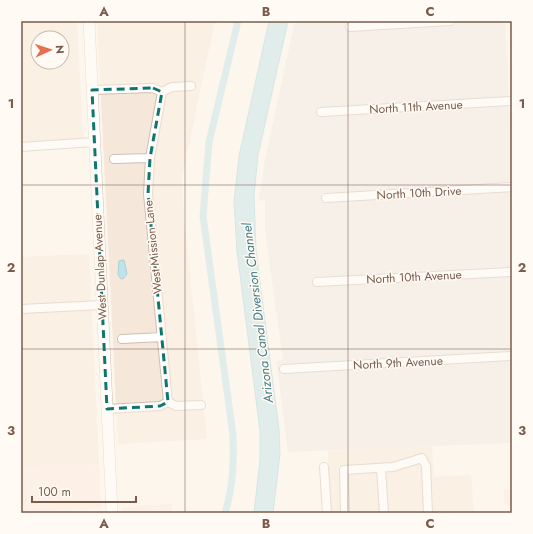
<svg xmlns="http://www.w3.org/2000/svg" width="533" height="534" font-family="Jost,sans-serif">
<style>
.residential{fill:#f5e8da;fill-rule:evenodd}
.commercial{fill:#fde8e0}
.industrial{fill:#efe9e4}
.water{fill:#bfe3e8;stroke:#a5d3da}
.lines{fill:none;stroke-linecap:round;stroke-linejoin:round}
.canal{stroke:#bfe3e8;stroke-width:7}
.minor-casing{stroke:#d1beb0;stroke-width:10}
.secondary-casing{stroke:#d6c0b0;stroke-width:12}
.minor{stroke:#fff;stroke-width:8}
.secondary{stroke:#fff;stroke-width:11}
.marked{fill:none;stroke:#0f766e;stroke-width:3;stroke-dasharray:8 5;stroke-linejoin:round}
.grid{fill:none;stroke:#7a5c4d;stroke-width:1;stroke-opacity:0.55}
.labels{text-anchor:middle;stroke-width:3;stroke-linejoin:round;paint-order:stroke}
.street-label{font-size:12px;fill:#7a5c4d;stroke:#fffaf3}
.water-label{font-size:13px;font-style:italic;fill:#437c86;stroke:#fffaf3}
.neatline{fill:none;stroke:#7a5c4d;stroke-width:1.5}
.grid-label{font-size:13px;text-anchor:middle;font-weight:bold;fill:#7a5c4d}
</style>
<rect width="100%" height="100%" fill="#fdf6ec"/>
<path class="residential" d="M21,21H77L83,139L21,143ZM38,38H62V62H38Z
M97,21H215L182,177L184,217L207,439L118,444Z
M89,254L99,464L25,467L28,513H21V257Z
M432,446L434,477L471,475L474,513H331L328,451Z"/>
<path class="commercial" d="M99,464L101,509L28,512L25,467Z
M504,489H512V505H505Z
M172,504V513H122V507Z"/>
<path class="industrial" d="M295,21H505L512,155V443L288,452L276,361L283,360L265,231V200L259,201L265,159Z"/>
<path class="water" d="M269,21H288L258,155L254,195L256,251L279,430L280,454L273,513H254L260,460V431L237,251L234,201L239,156Z
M122,260H124L127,274L123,279L120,278L118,274L119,261Z"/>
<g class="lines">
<path class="canal" d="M225,513C233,487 234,463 233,435L203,216L209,142L238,21"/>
<defs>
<path id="minor" d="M350,27L450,21
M92,90L153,88L162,92L172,87L191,86
M162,92L150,158L148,194L168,402
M321,112L512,101
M21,147L94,142
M114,159L150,158
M326,198L512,187
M317,282L512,272
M21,309L102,305
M122,339L162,337
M284,369L512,356
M107,409L160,406L168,402L176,406L201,405
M324,467L327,513
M381,468L384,513
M345,513L344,470L393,467L422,458L426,466L428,513"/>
<path id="secondary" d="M89,21L112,513"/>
</defs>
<use href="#minor" class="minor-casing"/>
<use href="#secondary" class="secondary-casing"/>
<use href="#minor" class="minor"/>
<use href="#secondary" class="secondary"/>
</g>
<path d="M0 0H533V534H0ZM153,88L162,92L150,158L148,194L168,402L160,406L107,409L92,90Z" fill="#fdf6ec" fill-opacity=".55" fill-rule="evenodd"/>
<path class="marked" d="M153,88L162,92L150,158L148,194L168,402L160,406L107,409L92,90Z"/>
<path class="grid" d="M185,21V513M348,21V513M21,185H512M21,349H512"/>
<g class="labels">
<g class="street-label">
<text transform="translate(416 107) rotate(-3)" y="4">North 11th Avenue</text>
<text transform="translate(419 193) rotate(-3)" y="4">North 10th Drive</text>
<text transform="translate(153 247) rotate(-96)" y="4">West Mission Lane</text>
<text transform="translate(100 267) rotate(-93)" y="4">West Dunlap Avenue</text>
<text transform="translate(414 277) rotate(-3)" y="4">North 10th Avenue</text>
<text transform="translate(398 363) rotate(-3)" y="4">North 9th Avenue</text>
</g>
<g class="water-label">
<text transform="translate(257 313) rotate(-97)" y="5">Arizona Canal Diversion Channel</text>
</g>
</g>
<rect width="533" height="534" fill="none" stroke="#fffaf3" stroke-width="44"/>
<g transform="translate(50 50) rotate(87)"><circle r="19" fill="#fffaf3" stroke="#cabbb1"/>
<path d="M0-3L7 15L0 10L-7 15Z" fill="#e76f51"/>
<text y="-6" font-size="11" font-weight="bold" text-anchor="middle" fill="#7a5c4d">N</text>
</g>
<path d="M32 496v6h104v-6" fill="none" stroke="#7a5c4d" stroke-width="2"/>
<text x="38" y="496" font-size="12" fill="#7a5c4d" stroke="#fffaf3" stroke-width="3" paint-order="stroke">100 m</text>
<rect x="22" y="22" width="489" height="490" class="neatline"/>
<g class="grid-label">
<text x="104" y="16">A</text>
<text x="266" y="16">B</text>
<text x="430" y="16">C</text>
<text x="11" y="108">1</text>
<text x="522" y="108">1</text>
<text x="11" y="272">2</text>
<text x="522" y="272">2</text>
<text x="11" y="435">3</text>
<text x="522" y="435">3</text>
<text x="104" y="528">A</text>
<text x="266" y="528">B</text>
<text x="430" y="528">C</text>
</g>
</svg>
